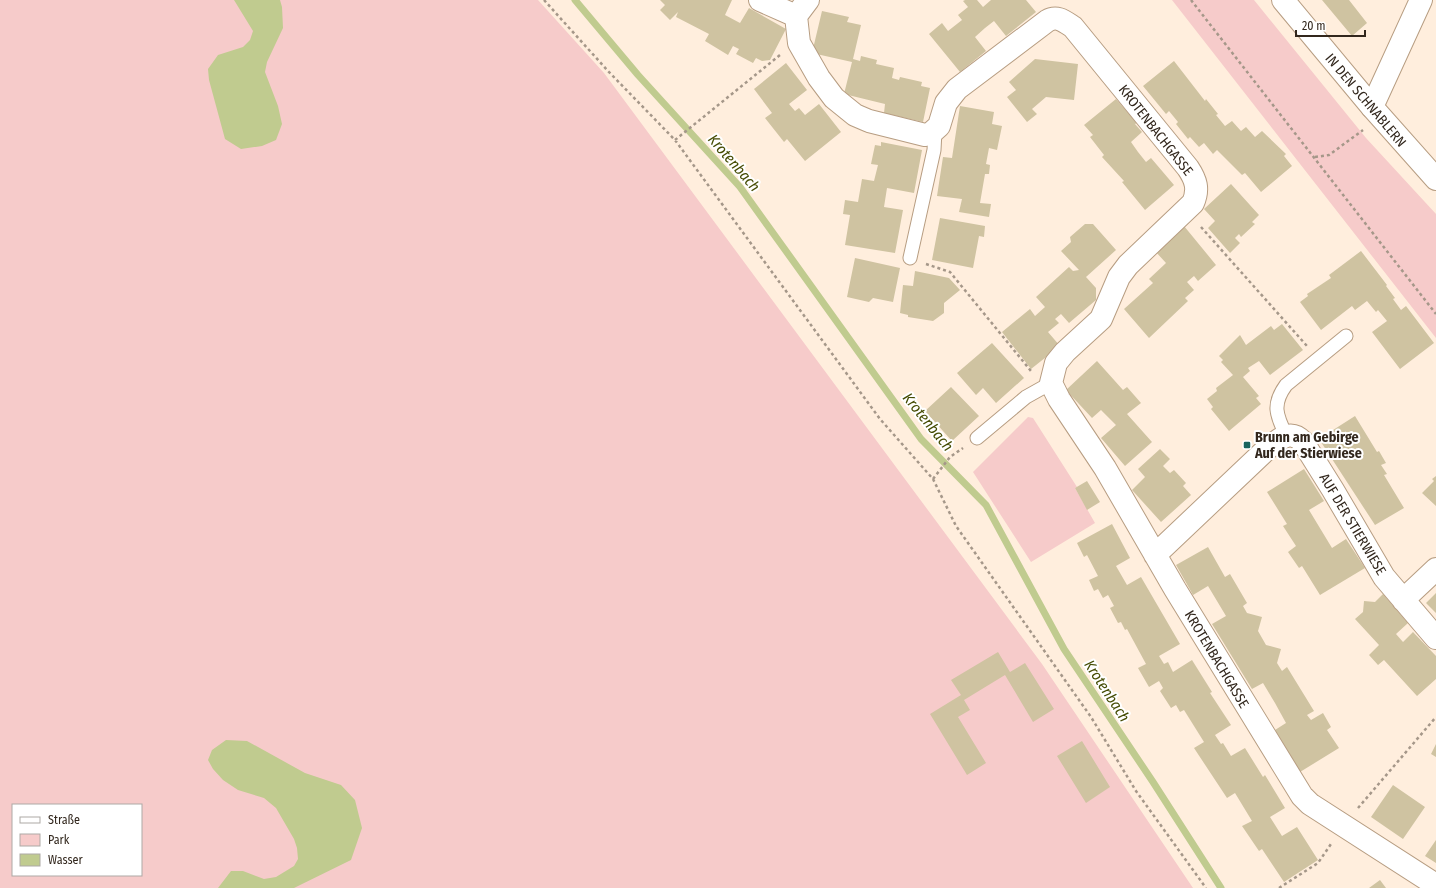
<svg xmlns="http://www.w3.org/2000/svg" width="1436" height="888" font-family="'Fira Sans Condensed',sans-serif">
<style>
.green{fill:#f6cbca;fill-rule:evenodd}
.water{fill:#c0cb8f}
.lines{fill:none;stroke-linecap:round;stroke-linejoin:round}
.stream{stroke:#c0cb8f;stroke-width:7}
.building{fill:#cfc3a1}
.lane-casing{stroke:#b79d82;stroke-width:15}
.street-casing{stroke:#b79d82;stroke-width:24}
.secondary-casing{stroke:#b79d82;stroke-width:24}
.path{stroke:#a59789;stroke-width:2.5;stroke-dasharray:3 3;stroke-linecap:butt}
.lane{stroke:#fff;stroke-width:13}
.street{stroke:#fff;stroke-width:22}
.secondary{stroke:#fff;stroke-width:22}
.poi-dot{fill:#186560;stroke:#fff;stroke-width:1.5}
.labels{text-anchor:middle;stroke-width:4;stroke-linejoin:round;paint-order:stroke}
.street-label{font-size:14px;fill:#32271d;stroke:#fff}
.poi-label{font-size:14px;font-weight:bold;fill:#32271d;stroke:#fff;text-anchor:start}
.water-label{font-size:15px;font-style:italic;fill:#454c04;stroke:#fff}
</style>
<rect width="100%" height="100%" fill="#fed"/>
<path class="green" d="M0,0H538L604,73L1042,664L1193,888H0ZM13,805H141V875H13Z
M1172,0H1254L1366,138L1436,214V338Z
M1028,417L1033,418L1077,487L1075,488L1095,523L1031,562L973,472Z"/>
<path class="water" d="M234,0H280L282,7L283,28L267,62L265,72L278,106L282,124L276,140L262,146L241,149L225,139L209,80L208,69L218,55L243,47L250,40L253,31Z
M226,740L247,741L305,773L341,785L355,800L362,828L351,860L294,888H218L231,871H243L264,879L276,877L294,866L298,859L297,848L294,839L276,808L264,798L238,790L223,780L213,769L208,760L212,750Z"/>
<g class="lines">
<path class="stream" d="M575,0L638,75L740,187L921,439L986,505L1064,649L1153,782L1221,888"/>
</g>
<path class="building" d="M660,0H732L725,15L740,23L749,8L786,29L770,60L762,61L756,58L753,63L736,54L739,49L733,46L728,55L705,41L709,34L676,17L678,12L670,20L660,10L665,5Z
M965,0H977L983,7L991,0H1026L1036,12L1006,36L994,21L985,28L975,37L986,51L960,72L929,34L942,23L948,31L962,20L958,15L968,7L963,1Z
M1322,0H1349L1367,23L1352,36Z
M822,11L849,17L847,22L861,25L853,59L860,61L861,56L877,60L876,64L894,68L892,78L899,80L900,77L922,82L921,86L930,88L923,122L884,113L885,104L844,94L852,62L812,53Z
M1035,59L1078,64L1074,100L1046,97L1032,109L1037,114L1027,122L1007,97L1016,90L1009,82Z
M1174,61L1205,101L1206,99L1218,114L1216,115L1225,126L1232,121L1241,131L1246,127L1255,137L1262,131L1286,154L1284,156L1292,166L1261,192L1245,173L1242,175L1217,150L1213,154L1204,143L1199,147L1190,137L1188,139L1176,124L1178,122L1169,111L1166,114L1143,86Z
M786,63L807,90L789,104L795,111L799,108L805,115L819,104L841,132L805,161L787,139L784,142L765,118L772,113L754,89Z
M1116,99L1137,123L1135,124L1142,132L1131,142L1138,152L1146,162L1151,158L1174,185L1145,210L1122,182L1124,181L1102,157L1104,155L1090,137L1093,135L1084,125Z
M960,106L994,112L992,124L1002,126L997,150L989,148L986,164L990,165L989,174H985L980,203L991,204L989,217L959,212L962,199L937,196L943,157L952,158Z
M881,142L922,150L914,193L887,188L884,207L903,210L895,253L845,245L850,215L843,214L845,200L858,202L862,179L874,181L878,165L871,164L875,145L881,146Z
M1231,184L1259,215L1252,222L1255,224L1241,237L1239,234L1235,238L1240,243L1230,253L1208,228L1215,221L1204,209Z
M940,218L985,226L984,237L979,236L973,268L932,260Z
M1085,224H1093L1116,250L1086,277L1096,288V300L1069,323L1061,314L1055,319L1059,323L1048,332L1060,346L1031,369L1002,332L1030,309L1035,316L1045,307L1036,297L1069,267L1073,271L1079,270L1061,251L1071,242L1070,237Z
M1184,226L1216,265L1198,281L1194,276L1187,282L1194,290L1185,298L1188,301L1149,338L1124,309L1153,283L1149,279L1166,263L1155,251Z
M1361,251L1387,285L1386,286L1395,298L1393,299L1401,310L1406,306L1434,343L1400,369L1372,332L1387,321L1378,310L1376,312L1367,301L1355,310L1352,306L1321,330L1300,302L1308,296L1307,294L1331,278L1329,275Z
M855,258L900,268L893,302L873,298L869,302L847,297Z
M915,271L949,278L960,290L944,303V313L933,321L908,317V315L900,313L903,285L913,286Z
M1282,324L1303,350L1270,375L1259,361L1248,368L1250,371L1243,377L1259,396L1256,398L1261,404L1229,431L1211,409L1213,407L1207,399L1217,391L1216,388L1233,375L1221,362L1223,360L1219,356L1240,335L1246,345L1271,326L1274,330Z
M992,343L1024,378L996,403L983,388L976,395L957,373Z
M1097,361L1123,390L1127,387L1141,403L1127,414L1152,442L1125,466L1101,438L1116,425L1101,410L1092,418L1066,390Z
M951,387L979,416L952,441L925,411Z
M1355,416L1377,452L1379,451L1386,463L1381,465L1387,474L1384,475L1404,508L1375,525L1319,439Z
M1160,449L1170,459L1163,466L1170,473L1174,470L1186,483L1183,486L1191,495L1161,522L1132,490L1145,477L1138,469Z
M1304,469L1324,501L1309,510L1332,548L1346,539L1365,568L1320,595L1302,566L1299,568L1288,552L1296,546L1283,526L1287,524L1267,492Z
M1436,476V506L1422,493L1434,481L1432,479Z
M1087,481L1100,502L1087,510L1075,488Z
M1112,524L1130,558L1116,566L1127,585L1141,577L1180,644L1159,656L1164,664L1168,662L1173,672L1192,660L1212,692L1210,693L1231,725L1215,735L1221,744L1223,743L1231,756L1245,748L1263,777L1265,775L1285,808L1270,817L1282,836L1297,827L1318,860L1284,882L1262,849L1259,851L1242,826L1252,821L1235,793L1227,798L1194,748L1204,742L1184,710L1180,712L1176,705L1171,708L1160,691L1163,688L1159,681L1149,687L1138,668L1146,664L1127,629L1125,630L1121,622L1118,623L1110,608L1114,606L1108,595L1103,598L1098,589L1094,591L1089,580L1098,576L1087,555L1084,557L1077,543Z
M1208,547L1225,577L1230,574L1247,603L1243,606L1247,613L1262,617L1258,631L1266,645L1281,649L1277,663L1282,671L1287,667L1314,711L1307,715L1311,720L1323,713L1331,727L1327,730L1339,748L1300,772L1275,730L1286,723L1275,703L1263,683L1252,689L1212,624L1226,616L1208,586L1193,595L1176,565Z
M1436,593V613L1426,603Z
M1383,594L1408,623L1396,634L1403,642L1413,632L1436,656V679L1417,696L1384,660L1378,665L1369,655L1379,645L1355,619L1363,612L1364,601L1375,602Z
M998,652L1010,672L1025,663L1054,709L1033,722L1005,675L964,700L970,710L958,717L986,763L967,775L930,714L961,695L951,680Z
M1082,741L1110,787L1086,803L1057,756Z
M1436,744V757L1431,754Z
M1393,785L1425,807L1403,839L1371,817Z
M1436,840V863L1425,856Z
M1380,880L1386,888H1369Z"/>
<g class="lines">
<defs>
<path id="lane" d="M910,258L934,150L935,131
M1286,435C1276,415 1272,404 1286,385L1346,336
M977,438L1026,397L1051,383"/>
<path id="street" d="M760,0L796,16L799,43L819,78L834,98L855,115L869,121L925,135L930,134L939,126L946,103L957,89L1047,21C1057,15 1064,21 1073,27L1188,168C1196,180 1199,189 1193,203L1128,265L1119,277L1101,319L1065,352L1056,363L1051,383L1059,399L1105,468L1175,589L1302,796L1310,804L1436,885
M796,16L808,0
M1372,107L1421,0
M1155,555L1269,447C1281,438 1291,429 1303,442L1333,490L1384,577L1436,638
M1403,600L1436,569"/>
<path id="secondary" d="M1283,0L1372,107L1436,179"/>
</defs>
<use href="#lane" class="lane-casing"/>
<use href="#street" class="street-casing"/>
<use href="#secondary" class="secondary-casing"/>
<path class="path" d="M544,0L608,71L675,140L880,419L933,479L956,526L1091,717L1136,791L1206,888
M1191,0L1436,314
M675,140L780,55
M1315,157L1329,155L1363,130
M1201,227L1307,346
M926,264L950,272L1031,371
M933,479L950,457L963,448
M1358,808L1436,717
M1279,888L1318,863L1331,844"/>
<use href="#lane" class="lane"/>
<use href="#street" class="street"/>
<use href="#secondary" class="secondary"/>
</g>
<rect class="poi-dot" x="1243" y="441" width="8" height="8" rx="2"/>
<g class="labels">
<g class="street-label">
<text transform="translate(1366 100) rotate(50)" y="5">IN DEN SCHNABLERN</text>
<text transform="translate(1156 130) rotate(52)" y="5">KROTENBACHGASSE</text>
<text transform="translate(1353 524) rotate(59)" y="5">AUF DER STIERWIESE</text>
<text transform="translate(1217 659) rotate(59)" y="5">KROTENBACHGASSE</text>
</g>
<g class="poi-label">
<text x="1255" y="442">Brunn am Gebirge<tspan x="1255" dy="16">Auf der Stierwiese</tspan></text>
</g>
<g class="water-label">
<text transform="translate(734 163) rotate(49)" y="5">Krotenbach</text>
<text transform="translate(928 422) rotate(51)" y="5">Krotenbach</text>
<text transform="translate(1107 691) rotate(57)" y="5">Krotenbach</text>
</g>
</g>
<rect x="12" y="804" width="130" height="72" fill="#ffffff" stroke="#ada9a5"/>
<rect x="20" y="817" width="20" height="6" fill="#ffffff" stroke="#ada9a5"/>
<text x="48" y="824" font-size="12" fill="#32271d">Straße</text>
<rect x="20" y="834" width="20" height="12" fill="#f6cbca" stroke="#ada9a5"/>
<text x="48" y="844" font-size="12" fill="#32271d">Park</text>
<rect x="20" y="854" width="20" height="12" fill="#c0cb8f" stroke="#ada9a5"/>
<text x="48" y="864" font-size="12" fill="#32271d">Wasser</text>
<path d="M1296 30v6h69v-6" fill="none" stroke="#32271d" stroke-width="2"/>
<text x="1302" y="30" font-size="12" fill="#32271d" stroke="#ffffff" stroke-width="3" paint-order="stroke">20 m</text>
</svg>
